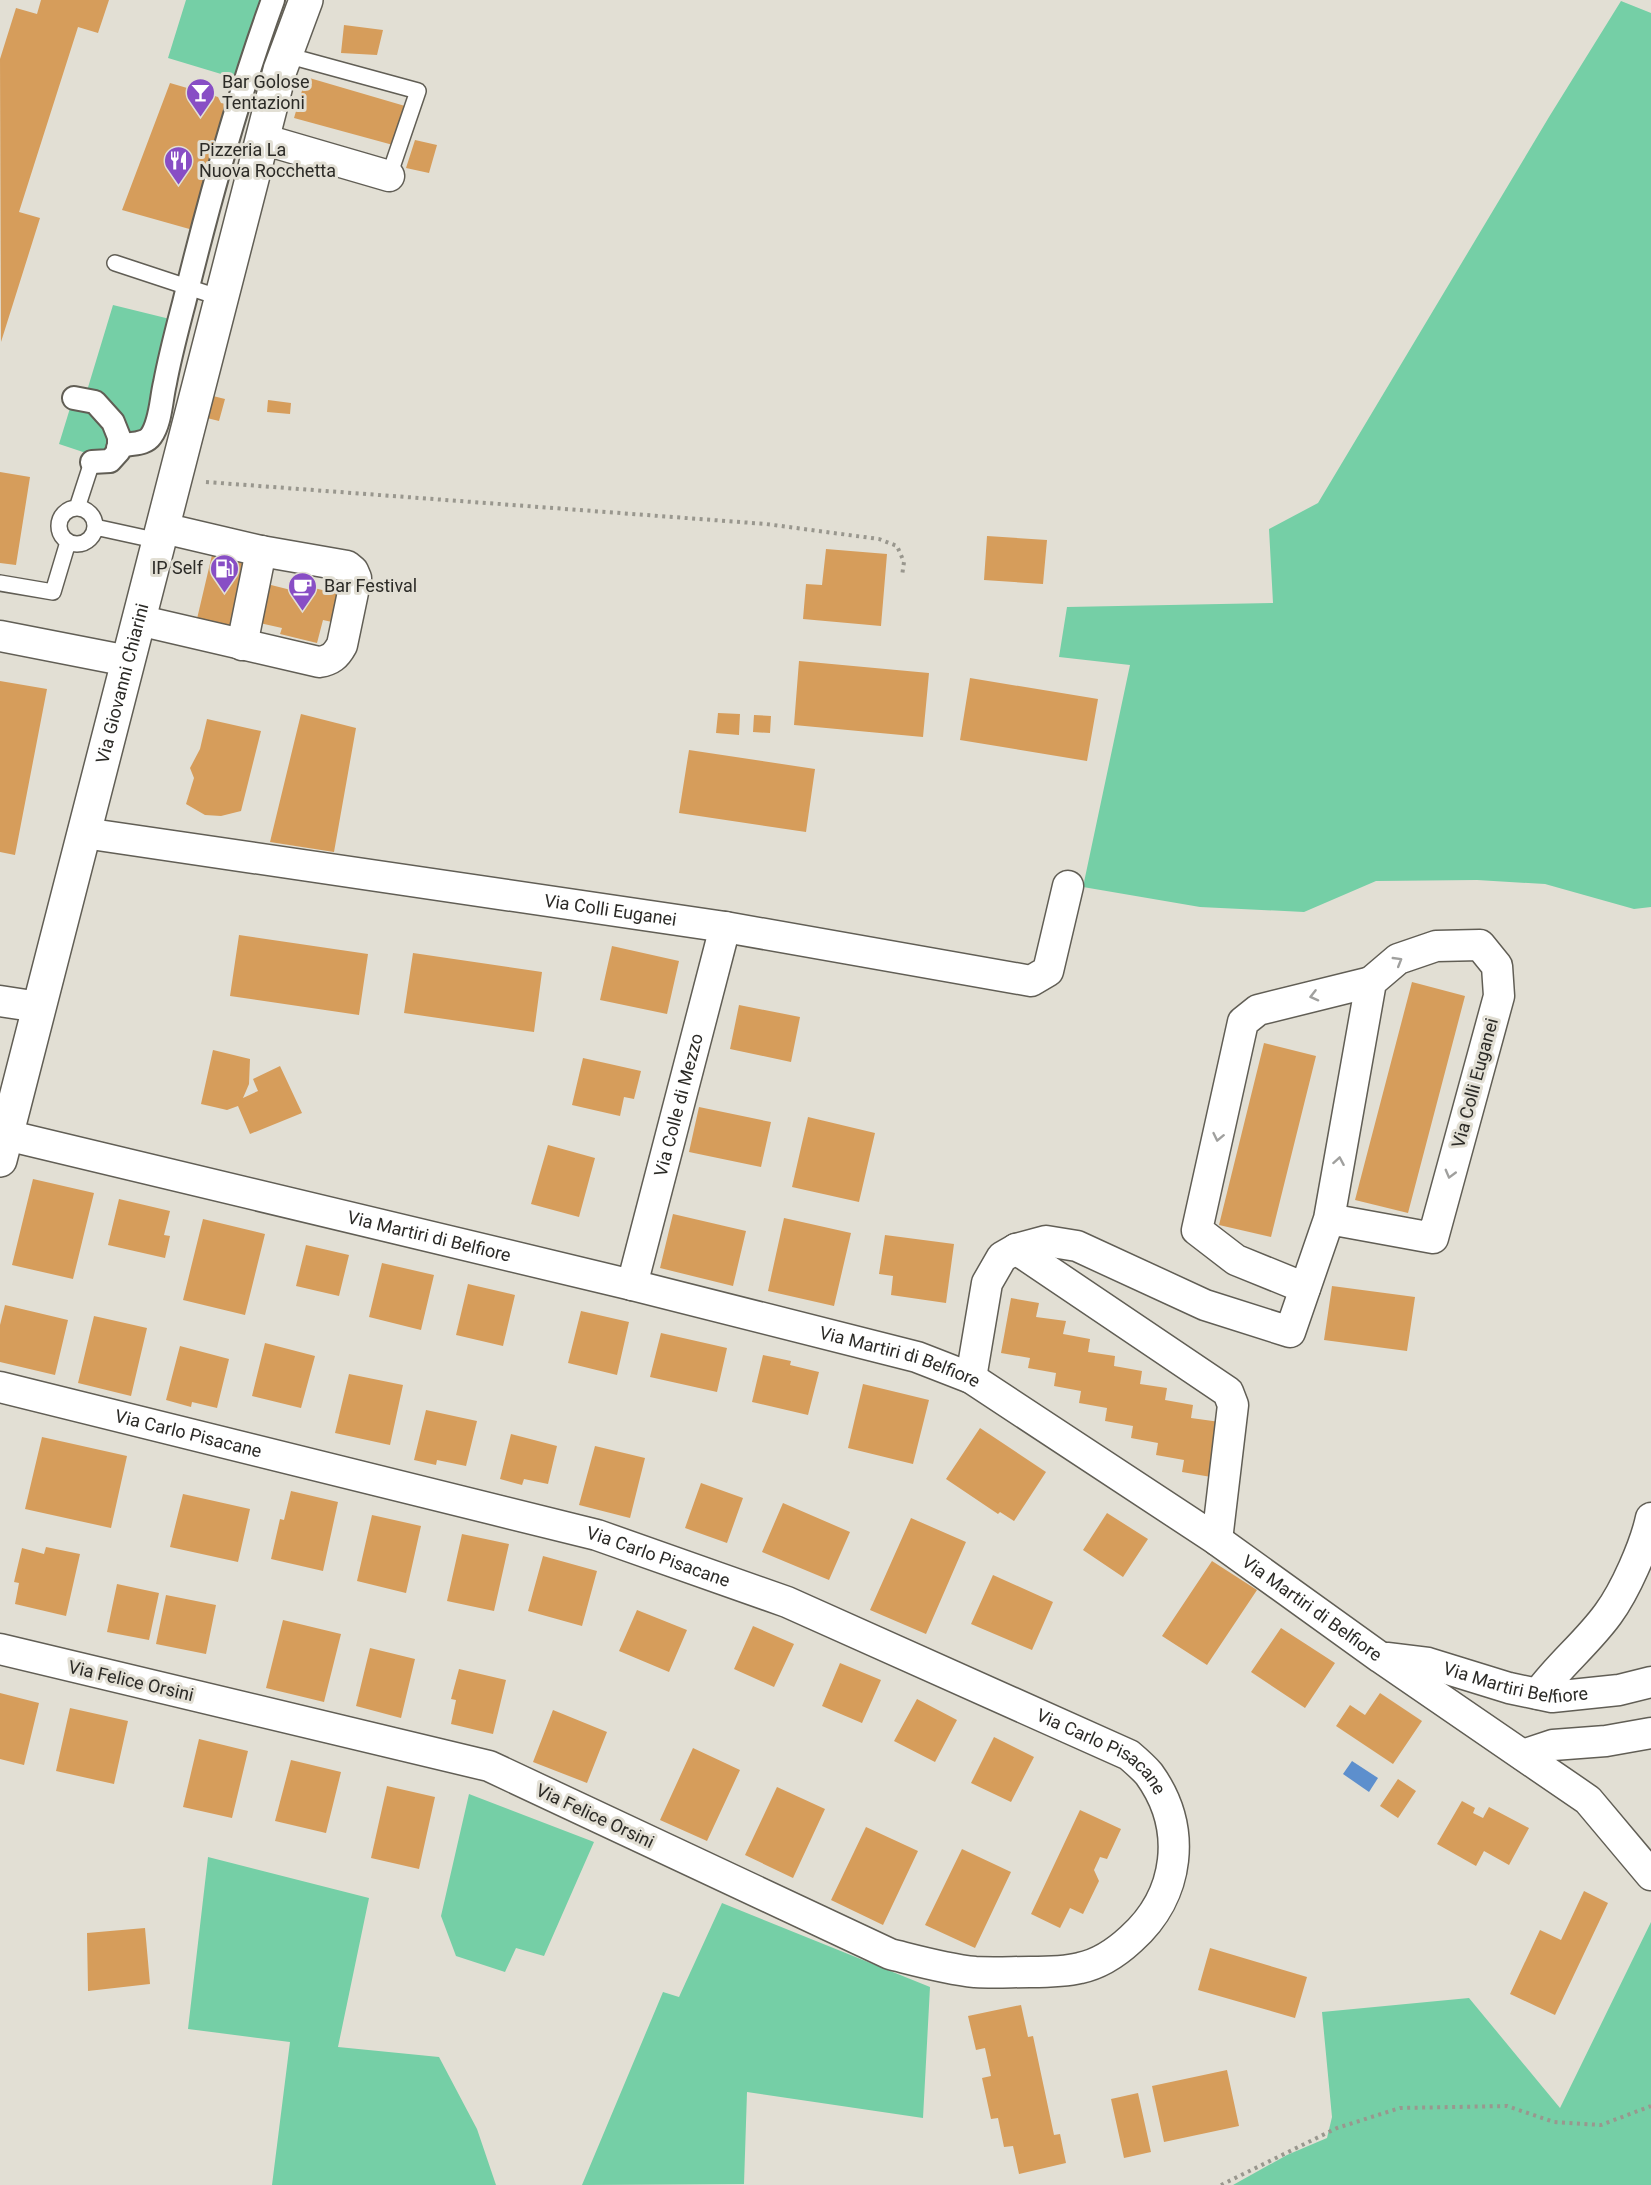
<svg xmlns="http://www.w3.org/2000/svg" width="1651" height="2185" font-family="Roboto,sans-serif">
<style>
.green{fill:#75cfa6}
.water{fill:#5d8fcd}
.building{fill:#d69d5b}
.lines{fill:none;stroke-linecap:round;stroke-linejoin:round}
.service-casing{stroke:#615e55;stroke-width:18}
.pedestrian-casing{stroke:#615e55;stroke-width:26}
.minor-casing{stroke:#615e55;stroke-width:33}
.secondary-casing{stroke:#615e55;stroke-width:36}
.path{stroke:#99978e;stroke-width:4;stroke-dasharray:3 4.5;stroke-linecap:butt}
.service{stroke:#fff;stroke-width:15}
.pedestrian{stroke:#fff;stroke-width:22}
.minor{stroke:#fff;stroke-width:30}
.secondary{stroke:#fff;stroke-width:33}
.oneway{stroke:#a0a09e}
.labels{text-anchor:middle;stroke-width:6;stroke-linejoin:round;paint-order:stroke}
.poi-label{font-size:18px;fill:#2c2b27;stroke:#e2dfd4;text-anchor:start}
.street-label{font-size:18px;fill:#2c2b27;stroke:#e2dfd4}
</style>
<rect width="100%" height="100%" fill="#e2dfd4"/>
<path class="green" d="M186,0H268L241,80L168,58Z
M1621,1L1651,13V907L1634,909L1545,884L1477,880L1376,881L1304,912L1200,907L1083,887L1130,665L1059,657L1067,607L1273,603L1269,529L1318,503L1549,117Z
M113,305L174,320L148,438L107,460L59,444L71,405L86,394Z
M469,1794L594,1842L544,1956L516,1948L505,1972L456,1956L441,1916Z
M208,1857L369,1898L338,2047L439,2057L477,2129L496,2185H272L290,2042L188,2029Z
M722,1903L930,1987L923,2118L747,2092L744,2184L582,2185L663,1992L679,1997Z
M1651,1922V2185H1233L1287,2155L1327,2138L1332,2117L1322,2012L1469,1998L1560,2108Z"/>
<path class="water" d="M1352,1761L1378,1778L1369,1792L1343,1774Z"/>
<path class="building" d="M41,0H109L98,33L78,27L19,212L40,218L1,342L0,59L16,8L37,14Z
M344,25L383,30L377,55L341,53Z
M306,77L405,106L393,145L294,118Z
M170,83L218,97L221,103L230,105L193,230L122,210Z
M415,140L437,145L429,173L406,168Z
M213,396L225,399L219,421L207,418Z
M268,400L291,403L290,414L267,412Z
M0,472L30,477L16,565L0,563Z
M987,536L1047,540L1043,584L984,580Z
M826,549L887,554L881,626L803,619L806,584L822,585Z
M212,555L251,564L247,579L291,590L293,583L339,594L332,622L323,620L317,643L280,634L282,628L238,618L234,632L196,623Z
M799,661L929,673L923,737L794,725Z
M970,678L1098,699L1087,761L960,740Z
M0,681L47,689L15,855L0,852Z
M718,713L740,714L739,735L716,733Z
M301,714L356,728L334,852L270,842Z
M754,715L771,716L770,733L753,732Z
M207,719L261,731L241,811L221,816L205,815L186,804L194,778L190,768L200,749Z
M689,750L815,769L806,832L679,813Z
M239,935L368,954L359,1015L230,996Z
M612,946L679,961L667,1014L600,1000Z
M413,953L542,972L534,1032L404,1013Z
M1412,982L1465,996L1408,1213L1355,1200Z
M739,1005L800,1017L791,1062L730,1049Z
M1264,1043L1316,1056L1271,1237L1219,1225Z
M213,1050L250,1059L249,1084L243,1098L258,1091L253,1079L280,1066L302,1113L250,1134L238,1106L227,1110L201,1104Z
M583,1058L641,1071L634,1099L624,1097L620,1116L572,1105Z
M699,1107L771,1122L761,1167L689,1152Z
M808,1117L875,1133L859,1202L792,1187Z
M548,1145L595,1158L579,1217L531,1204Z
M33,1179L94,1193L73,1279L12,1265Z
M119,1199L170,1211L164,1235L170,1236L165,1258L108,1245Z
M673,1214L746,1231L733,1286L660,1268Z
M784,1218L851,1233L834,1306L768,1291Z
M203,1219L265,1234L245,1315L183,1300Z
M885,1235L954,1244L946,1303L891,1295L893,1276L879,1274Z
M306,1245L349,1255L339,1296L296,1286Z
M382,1263L434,1275L421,1330L369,1317Z
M468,1284L515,1295L503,1346L456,1335Z
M1332,1286L1415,1297L1407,1351L1324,1340Z
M1011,1298L1039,1303L1036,1317L1066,1321L1063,1334L1090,1339L1088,1352L1115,1356L1114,1366L1142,1371L1140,1384L1167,1388L1165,1400L1193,1405L1191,1418L1220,1422L1211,1477L1182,1472L1184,1460L1156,1455L1158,1443L1131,1438L1133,1426L1105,1421L1107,1408L1079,1403L1081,1391L1054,1386L1056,1373L1028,1368L1030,1358L1001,1353Z
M5,1305L68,1320L55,1375L0,1362V1325Z
M581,1311L629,1322L617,1375L568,1363Z
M94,1316L147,1328L131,1396L78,1383Z
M661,1333L727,1348L717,1392L650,1377Z
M265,1343L315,1356L301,1408L252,1396Z
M180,1346L229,1359L217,1408L192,1402L191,1407L166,1400Z
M763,1355L791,1361L790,1365L819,1372L808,1415L752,1402Z
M349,1374L403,1385L390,1445L335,1433Z
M863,1384L929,1400L913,1464L848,1448Z
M426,1410L477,1421L466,1466L437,1460L436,1465L414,1460Z
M980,1428L1046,1472L1014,1521L1000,1512L998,1514L946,1479Z
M511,1434L557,1446L548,1484L524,1479L522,1485L500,1479Z
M42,1437L127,1456L111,1528L25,1509Z
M595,1446L645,1458L630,1518L579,1505Z
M701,1483L743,1498L727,1543L685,1528Z
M291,1491L338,1502L323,1571L271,1559L280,1519L284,1520Z
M183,1494L250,1509L238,1562L170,1547Z
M783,1503L850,1532L829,1580L762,1552Z
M1107,1513L1148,1539L1123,1577L1083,1550Z
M372,1515L421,1526L406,1593L357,1581Z
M911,1518L966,1542L926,1634L870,1610Z
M462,1534L509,1544L494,1611L447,1601Z
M46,1547L80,1554L66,1616L15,1604L19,1583L14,1582L22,1548L44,1554Z
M543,1556L597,1571L582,1626L528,1611Z
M1212,1561L1257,1590L1207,1665L1162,1636Z
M993,1575L1053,1602L1032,1650L971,1624Z
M117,1584L159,1593L149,1640L107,1632Z
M166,1595L216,1605L206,1654L156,1644Z
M637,1610L687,1630L669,1672L619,1651Z
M283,1620L341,1634L324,1702L266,1688Z
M753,1626L794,1644L774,1687L734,1669Z
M1281,1628L1335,1663L1305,1708L1251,1672Z
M370,1648L415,1659L401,1718L356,1706Z
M840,1663L881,1680L862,1723L822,1706Z
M459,1669L506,1680L493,1734L451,1724L456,1700L451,1699Z
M0,1693L39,1703L24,1765L0,1759Z
M1380,1693L1422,1721L1393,1764L1336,1726L1350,1705L1365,1715Z
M917,1699L957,1720L935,1762L894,1741Z
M70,1708L128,1721L114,1784L56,1771Z
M553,1710L607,1732L587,1783L533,1762Z
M994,1737L1034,1757L1011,1802L971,1783Z
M199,1739L248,1751L232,1818L183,1807Z
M693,1748L740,1770L707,1841L660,1820Z
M291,1760L341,1772L326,1833L275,1821Z
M1398,1779L1416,1791L1398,1818L1380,1806Z
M387,1786L435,1797L419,1869L371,1858Z
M777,1787L825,1809L793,1878L745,1855Z
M1462,1801L1475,1808L1473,1813L1483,1818L1489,1807L1529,1828L1509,1865L1484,1851L1476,1866L1437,1844Z
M1080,1810L1121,1829L1107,1859L1100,1857L1094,1870L1099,1881L1083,1914L1070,1908L1060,1928L1031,1914Z
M866,1827L918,1851L883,1925L831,1900Z
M962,1849L1011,1872L975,1948L925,1925Z
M1584,1891L1608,1903L1555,2015L1510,1994L1540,1930L1561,1940Z
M145,1928L150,1984L88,1991L87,1933Z
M1210,1948L1307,1977L1295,2018L1198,1990Z
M1021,2005L1028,2037L1033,2036L1054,2135L1060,2134L1066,2163L1019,2174L1013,2146L1004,2147L998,2118L991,2119L982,2078L991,2076L985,2048L976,2050L968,2016Z
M1227,2070L1239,2126L1164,2142L1152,2086Z
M1138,2093L1151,2152L1124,2158L1111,2099Z"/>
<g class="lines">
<defs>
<path id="service" d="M286,55L418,91L389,176
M115,263L221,298
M59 526a18 18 0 1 1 36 0a18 18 0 1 1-36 0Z
M77,508L92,462
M95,527L159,541
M0,583L53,592L68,542"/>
<path id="pedestrian" d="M74,398L95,402L113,422L119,437V451L110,461L92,462
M118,448C128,442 144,446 151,436C161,422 161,399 165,383C170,356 177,330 184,303C209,201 237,99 273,0"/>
<g id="minor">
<path d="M262,139L389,176"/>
<path d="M138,620L319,662C331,660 336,656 342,645L356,578L353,571L347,566L261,551L163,528"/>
<path d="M0,636L128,661"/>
<path d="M242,645L261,551"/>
<path id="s1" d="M84,833L725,927L1031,981L1048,971L1068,886"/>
<path d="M0,1001L39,1007"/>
<path id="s2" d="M6,1135L632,1285L917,1357L971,1378L1217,1540L1381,1658L1588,1800L1651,1875"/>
<path d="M1016,1249L1228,1392L1233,1405L1217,1540"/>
<path id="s3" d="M632,1285L725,927"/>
<path d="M1305,1288L1236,1260L1197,1230L1243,1022L1258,1010L1371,982"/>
<path d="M971,1378L987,1283L1002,1257L1016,1249L1046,1241L1077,1246L1205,1305L1290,1332L1329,1219L1371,982L1398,959L1436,946L1480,945L1497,966L1499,996L1433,1238L1329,1219"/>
<path id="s4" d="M0,1387L597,1535L787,1602L1129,1755C1136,1761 1143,1767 1149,1774C1188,1828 1180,1895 1131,1939C1117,1952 1099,1964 1080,1968C1064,1972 1046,1972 1030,1972C1012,1972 993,1973 975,1972C946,1969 918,1961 890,1954L489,1766L0,1649"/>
<path id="s5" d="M1387,1658L1428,1663L1509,1688L1552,1697L1619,1690L1651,1682"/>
<path d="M1538,1694C1559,1665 1587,1643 1608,1614C1625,1591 1645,1546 1651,1518"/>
<path d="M1523,1755L1553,1745L1606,1741L1651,1733"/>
</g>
<g id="secondary">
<path id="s6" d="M0,1160L280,70L306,0"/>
</g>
</defs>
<use href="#service" class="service-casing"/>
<use href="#pedestrian" class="pedestrian-casing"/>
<use href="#minor" class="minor-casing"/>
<use href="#secondary" class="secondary-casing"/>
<path class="path" d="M206,482L766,524L879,539L897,546L904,562L902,576
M1221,2185L1337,2128L1400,2108L1507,2106L1554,2122L1601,2125L1651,2106"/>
<use href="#service" class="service"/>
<use href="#pedestrian" class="pedestrian"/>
<use href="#minor" class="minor"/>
<use href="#secondary" class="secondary"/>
</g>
<defs><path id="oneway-chevron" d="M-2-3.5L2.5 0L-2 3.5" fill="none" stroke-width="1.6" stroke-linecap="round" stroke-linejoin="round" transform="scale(1.5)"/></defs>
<g class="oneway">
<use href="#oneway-chevron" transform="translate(1398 961) rotate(-31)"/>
<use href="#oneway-chevron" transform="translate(1314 996) rotate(166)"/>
<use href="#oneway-chevron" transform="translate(1218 1137) rotate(102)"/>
<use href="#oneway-chevron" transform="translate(1339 1161) rotate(-80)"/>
<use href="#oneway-chevron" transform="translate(1450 1174) rotate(105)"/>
</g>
<defs>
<symbol id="bar-pin" viewBox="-11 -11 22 30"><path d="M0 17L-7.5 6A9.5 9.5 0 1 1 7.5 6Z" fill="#884ec5" stroke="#e2dfd4"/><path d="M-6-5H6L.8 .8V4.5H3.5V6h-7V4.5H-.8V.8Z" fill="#fff"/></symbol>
<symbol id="restaurant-pin" viewBox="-11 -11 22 30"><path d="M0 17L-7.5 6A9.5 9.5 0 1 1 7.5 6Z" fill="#884ec5" stroke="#e2dfd4"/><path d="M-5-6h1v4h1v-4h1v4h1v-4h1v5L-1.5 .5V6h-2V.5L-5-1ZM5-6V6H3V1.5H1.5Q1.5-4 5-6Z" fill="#fff"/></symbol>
<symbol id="fuel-pin" viewBox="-11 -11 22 30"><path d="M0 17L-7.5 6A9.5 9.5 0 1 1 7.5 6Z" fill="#884ec5" stroke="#e2dfd4"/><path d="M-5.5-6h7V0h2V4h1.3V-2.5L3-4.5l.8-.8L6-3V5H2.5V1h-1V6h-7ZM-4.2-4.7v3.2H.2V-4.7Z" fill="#fff"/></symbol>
<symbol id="cafe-pin" viewBox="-11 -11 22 30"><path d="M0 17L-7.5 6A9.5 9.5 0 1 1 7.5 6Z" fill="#884ec5" stroke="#e2dfd4"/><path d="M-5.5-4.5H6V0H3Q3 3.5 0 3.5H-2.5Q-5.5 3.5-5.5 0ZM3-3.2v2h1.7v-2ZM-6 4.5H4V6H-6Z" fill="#fff"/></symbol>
</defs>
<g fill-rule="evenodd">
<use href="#bar-pin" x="184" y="76" width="33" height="45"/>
<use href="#restaurant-pin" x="162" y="144" width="33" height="45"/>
<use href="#fuel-pin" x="208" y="552" width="33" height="45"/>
<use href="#cafe-pin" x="286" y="570" width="33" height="45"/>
</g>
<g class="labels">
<g class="poi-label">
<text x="222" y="88">Bar Golose<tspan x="222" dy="21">Tentazioni</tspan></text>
<text x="199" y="156">Pizzeria La<tspan x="199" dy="21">Nuova Rocchetta</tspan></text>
<text x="203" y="574" text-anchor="end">IP Self</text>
<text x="324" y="592">Bar Festival</text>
</g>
<g class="street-label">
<text dy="6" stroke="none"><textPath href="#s6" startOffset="492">Via Giovanni Chiarini</textPath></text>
<text dy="6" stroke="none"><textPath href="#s1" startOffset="532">Via Colli Euganei</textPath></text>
<text transform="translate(1475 1083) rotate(-75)" y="6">Via Colli Euganei</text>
<text dy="6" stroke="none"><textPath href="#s3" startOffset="186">Via Colle di Mezzo</textPath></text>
<text dy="6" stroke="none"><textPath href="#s2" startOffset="435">Via Martiri di Belfiore</textPath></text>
<text dy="6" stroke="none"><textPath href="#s2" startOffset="921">Via Martiri di Belfiore</textPath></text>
<text dy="6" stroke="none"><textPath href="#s4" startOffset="194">Via Carlo Pisacane</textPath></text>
<text dy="6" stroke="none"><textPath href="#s4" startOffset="680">Via Carlo Pisacane</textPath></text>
<text dy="6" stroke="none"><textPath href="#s2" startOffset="1407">Via Martiri di Belfiore</textPath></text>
<text dy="6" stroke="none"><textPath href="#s5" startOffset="132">Via Martiri Belfiore</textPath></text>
<text transform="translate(131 1681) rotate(13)" y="6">Via Felice Orsini</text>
<text dy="6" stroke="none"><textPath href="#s4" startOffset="1166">Via Carlo Pisacane</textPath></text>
<text transform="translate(595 1816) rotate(25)" y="6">Via Felice Orsini</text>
</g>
</g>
</svg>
